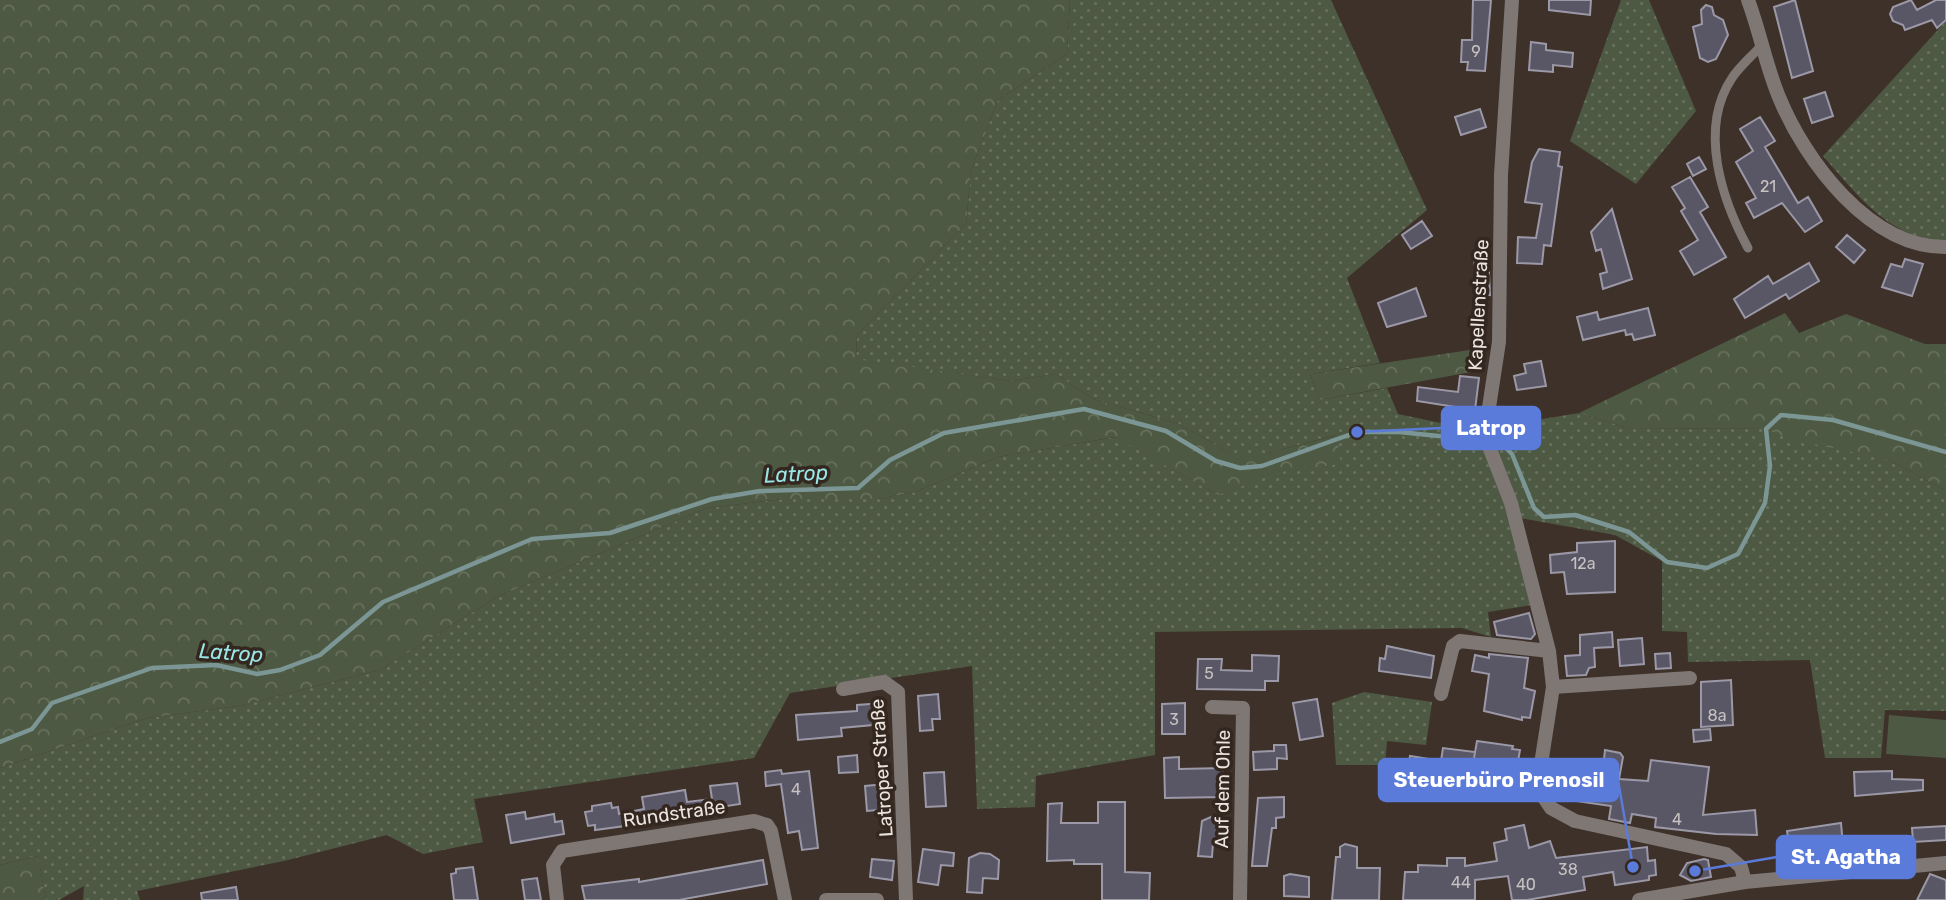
<svg xmlns="http://www.w3.org/2000/svg" width="1946" height="900" font-family="Rubik,sans-serif">
<style>
.grass{fill:url(#grass-dots)}
.forest{fill:url(#forest-crowns)}
.pitch{fill:#4d5942}
.lines{fill:none;stroke-linecap:round;stroke-linejoin:round}
.stream{stroke:#7b9695;stroke-width:4.5}
.building{fill:#595765;stroke:#9b98a7;stroke-width:2}
.lane{stroke:#7e7774;stroke-width:9}
.street{stroke:#7e7774;stroke-width:14}
.labels{text-anchor:middle;stroke-width:7;stroke-linejoin:round;paint-order:stroke}
.number-label{font-size:16px;fill:#c7c1c0}
.street-label{font-size:19px;fill:#ece4de;stroke:#33271f}
.water-label{font-size:21px;font-style:italic;fill:#99e7e8;stroke:#33271f}
.leader{fill:none;stroke:#5b7bda;stroke-width:2.5}
.callout-dot{fill:#5b7bda;stroke:#33271f;stroke-width:2.5}
.callout{fill:#5b7bda;stroke:#5b7bda;stroke-width:2.5}
.callout-label{font-size:21px;text-anchor:middle;font-weight:bold;fill:#fff}
</style>
<defs>
<pattern id="grass-dots" width="8" height="8" patternUnits="userSpaceOnUse" patternTransform="scale(1.75)"><rect width="8" height="8" fill="#4d5942"/><path d="M2 2h.1M6 6h.1" fill="none" stroke="#67715d" stroke-width="1.8" stroke-linecap="round"/></pattern>
<pattern id="forest-crowns" width="20" height="18" patternUnits="userSpaceOnUse" patternTransform="scale(1.75)"><rect width="20" height="18" fill="#4d5942"/><path d="M2 6a3 3 0 1 1 6 0M12 15a3 3 0 1 1 6 0" fill="none" stroke="#67715d"/></pattern>
</defs>
<rect width="100%" height="100%" fill="#3e3129"/>
<path class="grass" d="M1070,0H1331L1427,210L1347,278L1380,363L1310,374L1320,400L1387,388L1398,414L1474,430L1579,413L1628,428L1766,429L1890,460L1946,491V711L1885,710L1881,758H1825L1810,660L1688,662L1687,632L1662,631V561L1615,535L1508,516L1532,605L1488,612L1491,637L1462,628L1155,632V755L1036,776L1035,807L977,809L972,666L790,693L754,758L474,799L483,842L423,854L387,835L284,861L137,891L140,900H83L84,886L59,900H46L38,856L0,865V768L147,718L238,706L380,670L497,597L707,508L783,499H877L915,492L998,457L1116,437L1218,495L1336,435L1268,453H1230L1179,424L1093,399L1056,374L1012,381L856,360L857,335L966,224L971,171L998,100L1067,54Z
M1621,0H1649L1696,111L1636,184L1570,141Z
M1946,21V240C1891,242 1856,193 1823,156Z
M1364,692L1432,702L1426,745L1387,741L1385,765H1336L1332,703Z"/>
<path class="forest" d="M0,0H1070L1067,54L998,100L971,171L966,224L857,335L856,359L1012,381L1056,374L1093,399L1179,424L1230,453H1268L1337,435L1341,464L1280,472L1218,495L1115,437L998,457L915,492L877,499H783L707,508L497,597L380,670L238,706L147,718L0,768Z
M1785,313L1799,333L1846,314L1925,344H1946V491L1890,460L1790,439L1766,429L1628,428L1579,413Z
M1483,348L1482,370L1320,400L1310,374Z
M38,856L46,900H0V865Z"/>
<path class="pitch" d="M1889,715L1946,720V758L1886,754Z"/>
<g class="lines">
<path class="stream" d="M0,742L32,729L52,703L152,668L216,665L257,674L280,670L320,655L383,602L532,539L610,533L712,499L760,491L858,488L890,460L944,433L1084,409L1166,431L1216,461L1240,468L1262,466L1357,432H1399L1478,440L1495,437L1512,454L1534,508L1544,517L1575,515L1629,532L1667,562L1707,568L1738,554L1765,503L1770,466L1766,429L1781,415L1833,420L1946,452"/>
</g>
<path class="building" d="M1473,0H1491L1485,71L1467,70L1468,62H1461L1462,40H1472Z
M1549,0H1591L1590,15L1549,10Z
M1795,0L1813,71L1792,78L1774,7Z
M1911,0L1917,10L1936,0H1946V20L1937,28L1932,20L1905,30L1903,25L1893,21L1890,14L1893,7Z
M1706,5L1712,7L1714,15L1723,20L1728,35L1716,59L1708,62L1700,58L1693,27L1702,24L1701,10Z
M1531,42L1546,44V50L1573,53L1572,67L1553,65V72L1529,70Z
M1825,92L1833,116L1812,123L1804,99Z
M1480,109L1486,127L1461,135L1455,117Z
M1760,117L1775,141L1765,147L1798,203L1808,197L1822,221L1805,232L1782,203L1754,218L1746,203L1756,198L1736,162L1753,151L1740,129Z
M1539,149L1560,152L1558,166L1562,167L1551,246L1544,245L1542,264L1517,263L1518,237L1536,238L1542,204L1525,202L1532,162Z
M1699,157L1706,169L1693,176L1687,164Z
M1690,177L1708,207L1700,212L1726,257L1694,275L1680,251L1698,240L1681,211L1685,208L1672,187Z
M1612,209L1632,279L1603,289L1600,274L1607,272L1601,249L1596,251L1591,232Z
M1422,221L1432,236L1411,249L1402,235Z
M1847,235L1865,250L1854,263L1836,247Z
M1488,251L1490,295L1479,296L1473,252Z
M1905,259L1923,264L1912,296L1882,287L1891,264L1902,267Z
M1809,263L1819,281L1789,299L1786,294L1745,318L1734,299L1768,276L1773,284Z
M1416,288L1426,316L1387,327L1378,303Z
M1648,308L1655,335L1634,340L1632,334L1626,335L1625,330L1583,340L1577,317L1597,312L1599,320Z
M1541,361L1546,386L1517,390L1514,376L1526,373L1524,364Z
M1460,376L1479,378L1475,410L1417,401L1418,387L1458,392Z
M1615,541V592L1567,594L1564,572L1551,573L1550,555L1577,552V543Z
M1529,613L1535,634L1531,639L1497,635L1494,622Z
M1612,632L1613,647L1594,648L1595,667L1589,668L1586,675L1567,676L1565,656L1580,655V635Z
M1642,638L1644,664L1620,666L1618,640Z
M1387,646L1434,656L1431,678L1379,671L1380,658L1385,659Z
M1670,653L1671,668L1656,669L1655,654Z
M1489,654L1528,658L1524,688L1535,691L1530,718L1522,717V720L1484,711L1489,674L1472,671L1475,655L1489,658Z
M1252,655L1279,656L1278,681H1265V690L1197,689L1198,659H1222L1221,670L1252,671Z
M1731,680L1733,725L1701,727V682Z
M938,694L940,719H932L933,730L920,731L918,696Z
M1317,699L1323,736L1300,740L1293,703Z
M883,703L884,724L841,728L842,736L798,740L796,715L857,711V705Z
M1185,703V734H1162V704Z
M1710,729L1711,740L1694,742L1693,730Z
M1477,741L1513,746L1512,749L1520,750L1517,767L1474,762L1473,771L1454,769V776L1440,774V770L1408,769L1410,756L1441,761L1443,748L1475,752L1474,758Z
M1274,745H1286L1287,759L1277,758V769L1254,770L1253,752L1274,751Z
M1605,750L1620,753L1623,757L1619,779L1648,781L1651,760L1709,767L1703,815L1755,810L1757,835L1716,834L1655,827L1656,818L1632,814L1630,823L1609,819L1611,806L1569,800L1572,776L1602,779Z
M857,755L858,772L839,773L838,757Z
M1179,757V769L1223,768V797L1165,798L1164,758Z
M781,770L782,774L809,771L818,848L802,850L799,831L788,833L781,784L766,786L765,772Z
M1892,771V779L1923,780V790L1855,796L1854,772Z
M944,772L946,806L926,807L924,773Z
M737,783L740,804L714,808L715,814L595,830V825L588,826L585,812L592,811V806L611,803L612,808L618,807L619,814L644,809L642,797L685,790L687,802L712,799L710,786Z
M886,784L888,809L867,811L865,786Z
M1284,797V817L1276,818V828H1272L1267,866H1252L1258,798Z
M1098,802H1125V872L1150,873L1149,900H1102V864H1074V860L1047,861L1048,804L1062,803L1061,823H1098Z
M525,812L526,819L554,814L555,822L562,821L564,834L511,843L506,815Z
M1213,816L1224,821L1223,843H1213L1212,857L1198,856L1202,821Z
M1841,823L1844,857L1831,859L1830,848L1785,855L1782,839L1788,837L1787,831Z
M1524,825L1529,848L1550,841L1556,858L1647,847L1648,861L1655,860L1656,875L1649,876V880L1615,885L1613,872L1583,877L1585,890L1527,900H1512L1508,876L1475,880V900H1403L1405,872H1418V865L1447,866V858H1465V866L1497,861L1494,843L1507,840L1505,829Z
M1946,826V840L1913,842L1912,828Z
M1345,844L1357,847V868H1380L1379,900H1332L1336,857H1340V847Z
M923,849L954,853L953,866L941,865L938,885L918,882Z
M980,853L990,854L999,860L998,879L983,878L982,893L967,892L969,858Z
M872,859L894,861L892,880L870,877Z
M1704,859L1708,860L1711,877L1691,881L1680,875L1687,863Z
M763,860L767,884L679,900H585L582,886L639,879V882Z
M473,867L478,900H454L451,874L456,873V869Z
M1290,874L1309,877V897L1284,896V876Z
M1930,874L1946,880V900H1917Z
M537,878L541,900H525L522,880Z
M236,887L238,900H202L201,893Z"/>
<g class="lines">
<path class="lane" d="M1748,248C1722,200 1698,129 1732,78C1739,67 1752,56 1761,46"/>
<path class="street" d="M1512,0L1501,175L1499,342L1488,414V444L1511,503L1549,651L1553,687L1539,777L1541,793L1551,808L1575,821L1726,854L1741,867L1745,882
M1748,0C1760,32 1766,66 1779,97C1805,161 1870,248 1946,247
M1553,687L1690,678
M843,689L884,682L898,692L906,900
M1441,694L1453,646L1460,641L1549,651
M1212,707L1243,708L1240,900
M557,900L553,865L562,851L754,821L767,825L771,831L785,900
M826,900H877
M1639,900L1745,882L1946,863"/>
</g>
<g class="labels">
<g class="number-label">
<text x="1476" y="57">9</text>
<text x="1768" y="192">21</text>
<text x="1583" y="569">12a</text>
<text x="1209" y="679">5</text>
<text x="1717" y="721">8a</text>
<text x="1174" y="725">3</text>
<text x="796" y="795">4</text>
<text x="1677" y="825">4</text>
<text x="1568" y="875">38</text>
<text x="1461" y="888">44</text>
<text x="1526" y="890">40</text>
</g>
<g class="street-label">
<text transform="translate(1478 305) rotate(-87)" y="7">Kapellenstraße</text>
<text transform="translate(881 768) rotate(-94)" y="7">Latroper Straße</text>
<text transform="translate(1222 789) rotate(-89)" y="7">Auf dem Ohle</text>
<text transform="translate(674 813) rotate(-8)" y="7">Rundstraße</text>
</g>
<g class="water-label">
<text transform="translate(796 474) rotate(-3)" y="7">Latrop</text>
<text transform="translate(231 653) rotate(4)" y="7">Latrop</text>
</g>
</g>
<path class="leader" d="M1357 432L1442 428M1633 867L1618 780M1695 871L1777 857"/>
<g class="callout-dot">
<circle cx="1357" cy="432" r="7"/>
<circle cx="1633" cy="867" r="7"/>
<circle cx="1695" cy="871" r="7"/>
</g>
<g class="callout">
<rect x="1442" y="407" width="98" height="42" rx="7"/>
<rect x="1379" y="759" width="239" height="42" rx="7"/>
<rect x="1777" y="836" width="138" height="42" rx="7"/>
</g>
<g class="callout-label">
<text x="1491" y="435">Latrop</text>
<text x="1499" y="787">Steuerbüro Prenosil</text>
<text x="1846" y="864">St. Agatha</text>
</g>
</svg>
